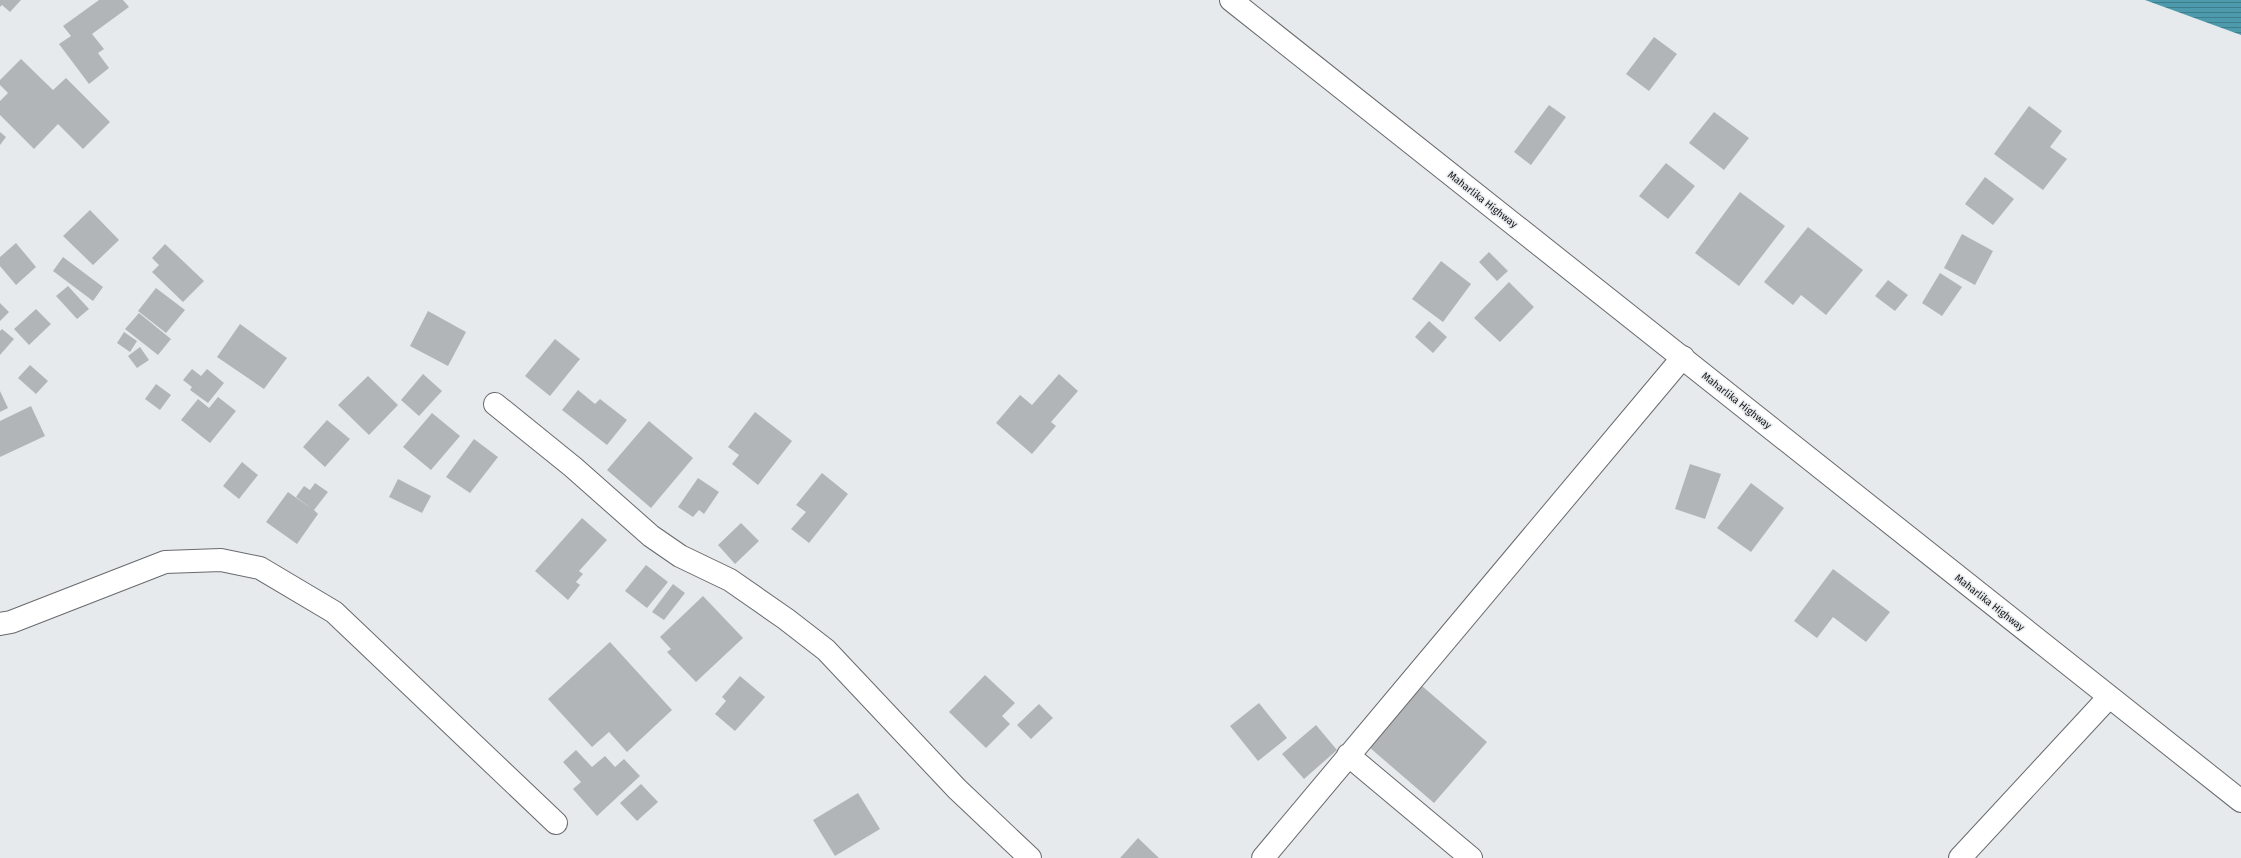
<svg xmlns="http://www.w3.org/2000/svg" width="2241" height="858" font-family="'Fira Sans',sans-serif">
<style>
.water{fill:url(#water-rules)}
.building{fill:#b2b5b8}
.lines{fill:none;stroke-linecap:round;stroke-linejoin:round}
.minor-casing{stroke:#686a6d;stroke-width:24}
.trunk-casing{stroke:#686a6d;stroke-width:24}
.minor{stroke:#fff;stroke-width:22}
.trunk{stroke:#fff;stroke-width:22}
.labels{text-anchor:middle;stroke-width:3;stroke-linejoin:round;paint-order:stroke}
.street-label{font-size:10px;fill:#161718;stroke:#e7eaed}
</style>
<defs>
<pattern id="water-rules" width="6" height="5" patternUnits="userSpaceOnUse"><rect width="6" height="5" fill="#4d9aad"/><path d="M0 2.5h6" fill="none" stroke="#3f7d8c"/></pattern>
</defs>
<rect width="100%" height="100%" fill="#e7eaed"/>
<path class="water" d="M2145,0H2241V35Z"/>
<path class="building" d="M0,0H21L10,12L2,5L0,7Z
M99,0H123L129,7L92,34L104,49L98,53L109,68L89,84L59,44L71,36L63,26Z
M1654,37L1677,54L1649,91L1626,74Z
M21,59L53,90L66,78L110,122L83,149L58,124L34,149L0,115V101L8,93L0,85V80Z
M1549,105L1566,117L1531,165L1514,152Z
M2029,106L2062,131L2050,147L2067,159L2043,190L1994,154Z
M1714,112L1749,138L1724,170L1689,143Z
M0,132L6,137L0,145Z
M1666,163L1695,186L1668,219L1639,196Z
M1985,177L2014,199L1993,225L1965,204Z
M1740,192L1785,226L1739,286L1695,253Z
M90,210L119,240L93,265L63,236Z
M1808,227L1863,270L1826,315L1801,295L1793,305L1764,282Z
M1962,234L1993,251L1975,285L1944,268Z
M16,243L36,267L16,285L0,266V257Z
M165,244L204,281L183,302L152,272L159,265L152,258Z
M1489,252L1508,271L1497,281L1479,262Z
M63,257L103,287L93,301L53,271Z
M1441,261L1471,284L1443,322L1412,299Z
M1940,273L1962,287L1942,316L1922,303Z
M1888,280L1908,295L1895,311L1875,296Z
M1509,282L1534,307L1500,342L1474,318Z
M68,286L89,309L77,319L56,296Z
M156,288L185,310L166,333L138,311Z
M0,303L9,312L0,321Z
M36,309L51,324L29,345L14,329Z
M428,311L466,332L448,366L410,346Z
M139,313L171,339L158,355L125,329Z
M1429,321L1447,337L1433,353L1415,337Z
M240,324L287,358L264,389L217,357Z
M2,329L14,339L0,355V331Z
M124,332L137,341L130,352L117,343Z
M555,339L580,359L550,396L525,376Z
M140,347L149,360L137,368L128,356Z
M30,365L48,381L36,394L18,378Z
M192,369L201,376L207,369L224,383L208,403L190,390L192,387L183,380Z
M423,374L442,391L419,416L401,400Z
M1059,374L1078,391L1051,422L1056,426L1032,454L996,423L1020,395L1032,405Z
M368,376L398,405L369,435L338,405Z
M156,384L171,395L160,410L145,399Z
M578,390L595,404L600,399L627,420L607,445L562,410Z
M0,391L8,408L0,412Z
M218,397L236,411L210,443L181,420L198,399L209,408Z
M31,406L45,436L0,457V421Z
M755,412L792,441L758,485L732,464L739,455L728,447Z
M432,413L460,436L431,470L403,447Z
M327,420L350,439L325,467L303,447Z
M649,421L693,458L651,508L607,470Z
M474,439L498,457L470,493L446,477Z
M242,462L258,475L239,499L223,486Z
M1690,464L1721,474L1705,519L1675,509Z
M822,473L848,494L809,543L791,529L806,512L796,505Z
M698,478L719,492L704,514L699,510L693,517L678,507Z
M398,479L431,496L422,513L389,497Z
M315,483L328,492L314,510L318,514L297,544L266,522L288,492L312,509L296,497L304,486L310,490Z
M1751,483L1784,508L1751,552L1717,528Z
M582,518L607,540L579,571L583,574L576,582L580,585L568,600L535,571Z
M741,523L759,541L735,564L718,545Z
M646,565L668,582L647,608L625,591Z
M1833,569L1890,612L1866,642L1833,617L1817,638L1794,621Z
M673,584L685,593L664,620L652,612Z
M703,596L743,638L696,682L667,652L671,649L660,637Z
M610,642L672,710L627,752L609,732L592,747L548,699Z
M985,675L1015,703L1002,716L1010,724L986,748L949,712Z
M740,676L765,697L735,731L715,714L726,701L722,697Z
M1422,686L1487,742L1434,803L1369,747Z
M1259,703L1287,738L1258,761L1230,726Z
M1039,704L1053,718L1031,739L1017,725Z
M1316,725L1337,750L1304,779L1282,754Z
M576,750L592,767L605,756L615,767L624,759L640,776L597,816L573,789L581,782L563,762Z
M641,784L658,802L637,821L620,803Z
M858,793L880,829L835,856L813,820Z
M1138,838L1159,858H1120Z"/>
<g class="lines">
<defs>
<path id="minor" d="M495,404L573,467L651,536L680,556L730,580L786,619L826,650L957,789L1030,858
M0,624L11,622L165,562L221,560L260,568L334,612L556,823
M1348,755L1471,858
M1263,858L1683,357
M1960,858L2109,697"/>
<path id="trunk" d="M1231,0L2241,801"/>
</defs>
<use href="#minor" class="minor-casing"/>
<use href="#trunk" class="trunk-casing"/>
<use href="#minor" class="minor"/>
<use href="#trunk" class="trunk"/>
</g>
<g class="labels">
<g class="street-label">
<text transform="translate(1483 199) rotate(38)" y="4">Maharlika Highway</text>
<text transform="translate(1737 400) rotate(38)" y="4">Maharlika Highway</text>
<text transform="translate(1990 602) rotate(38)" y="4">Maharlika Highway</text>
</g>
</g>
</svg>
